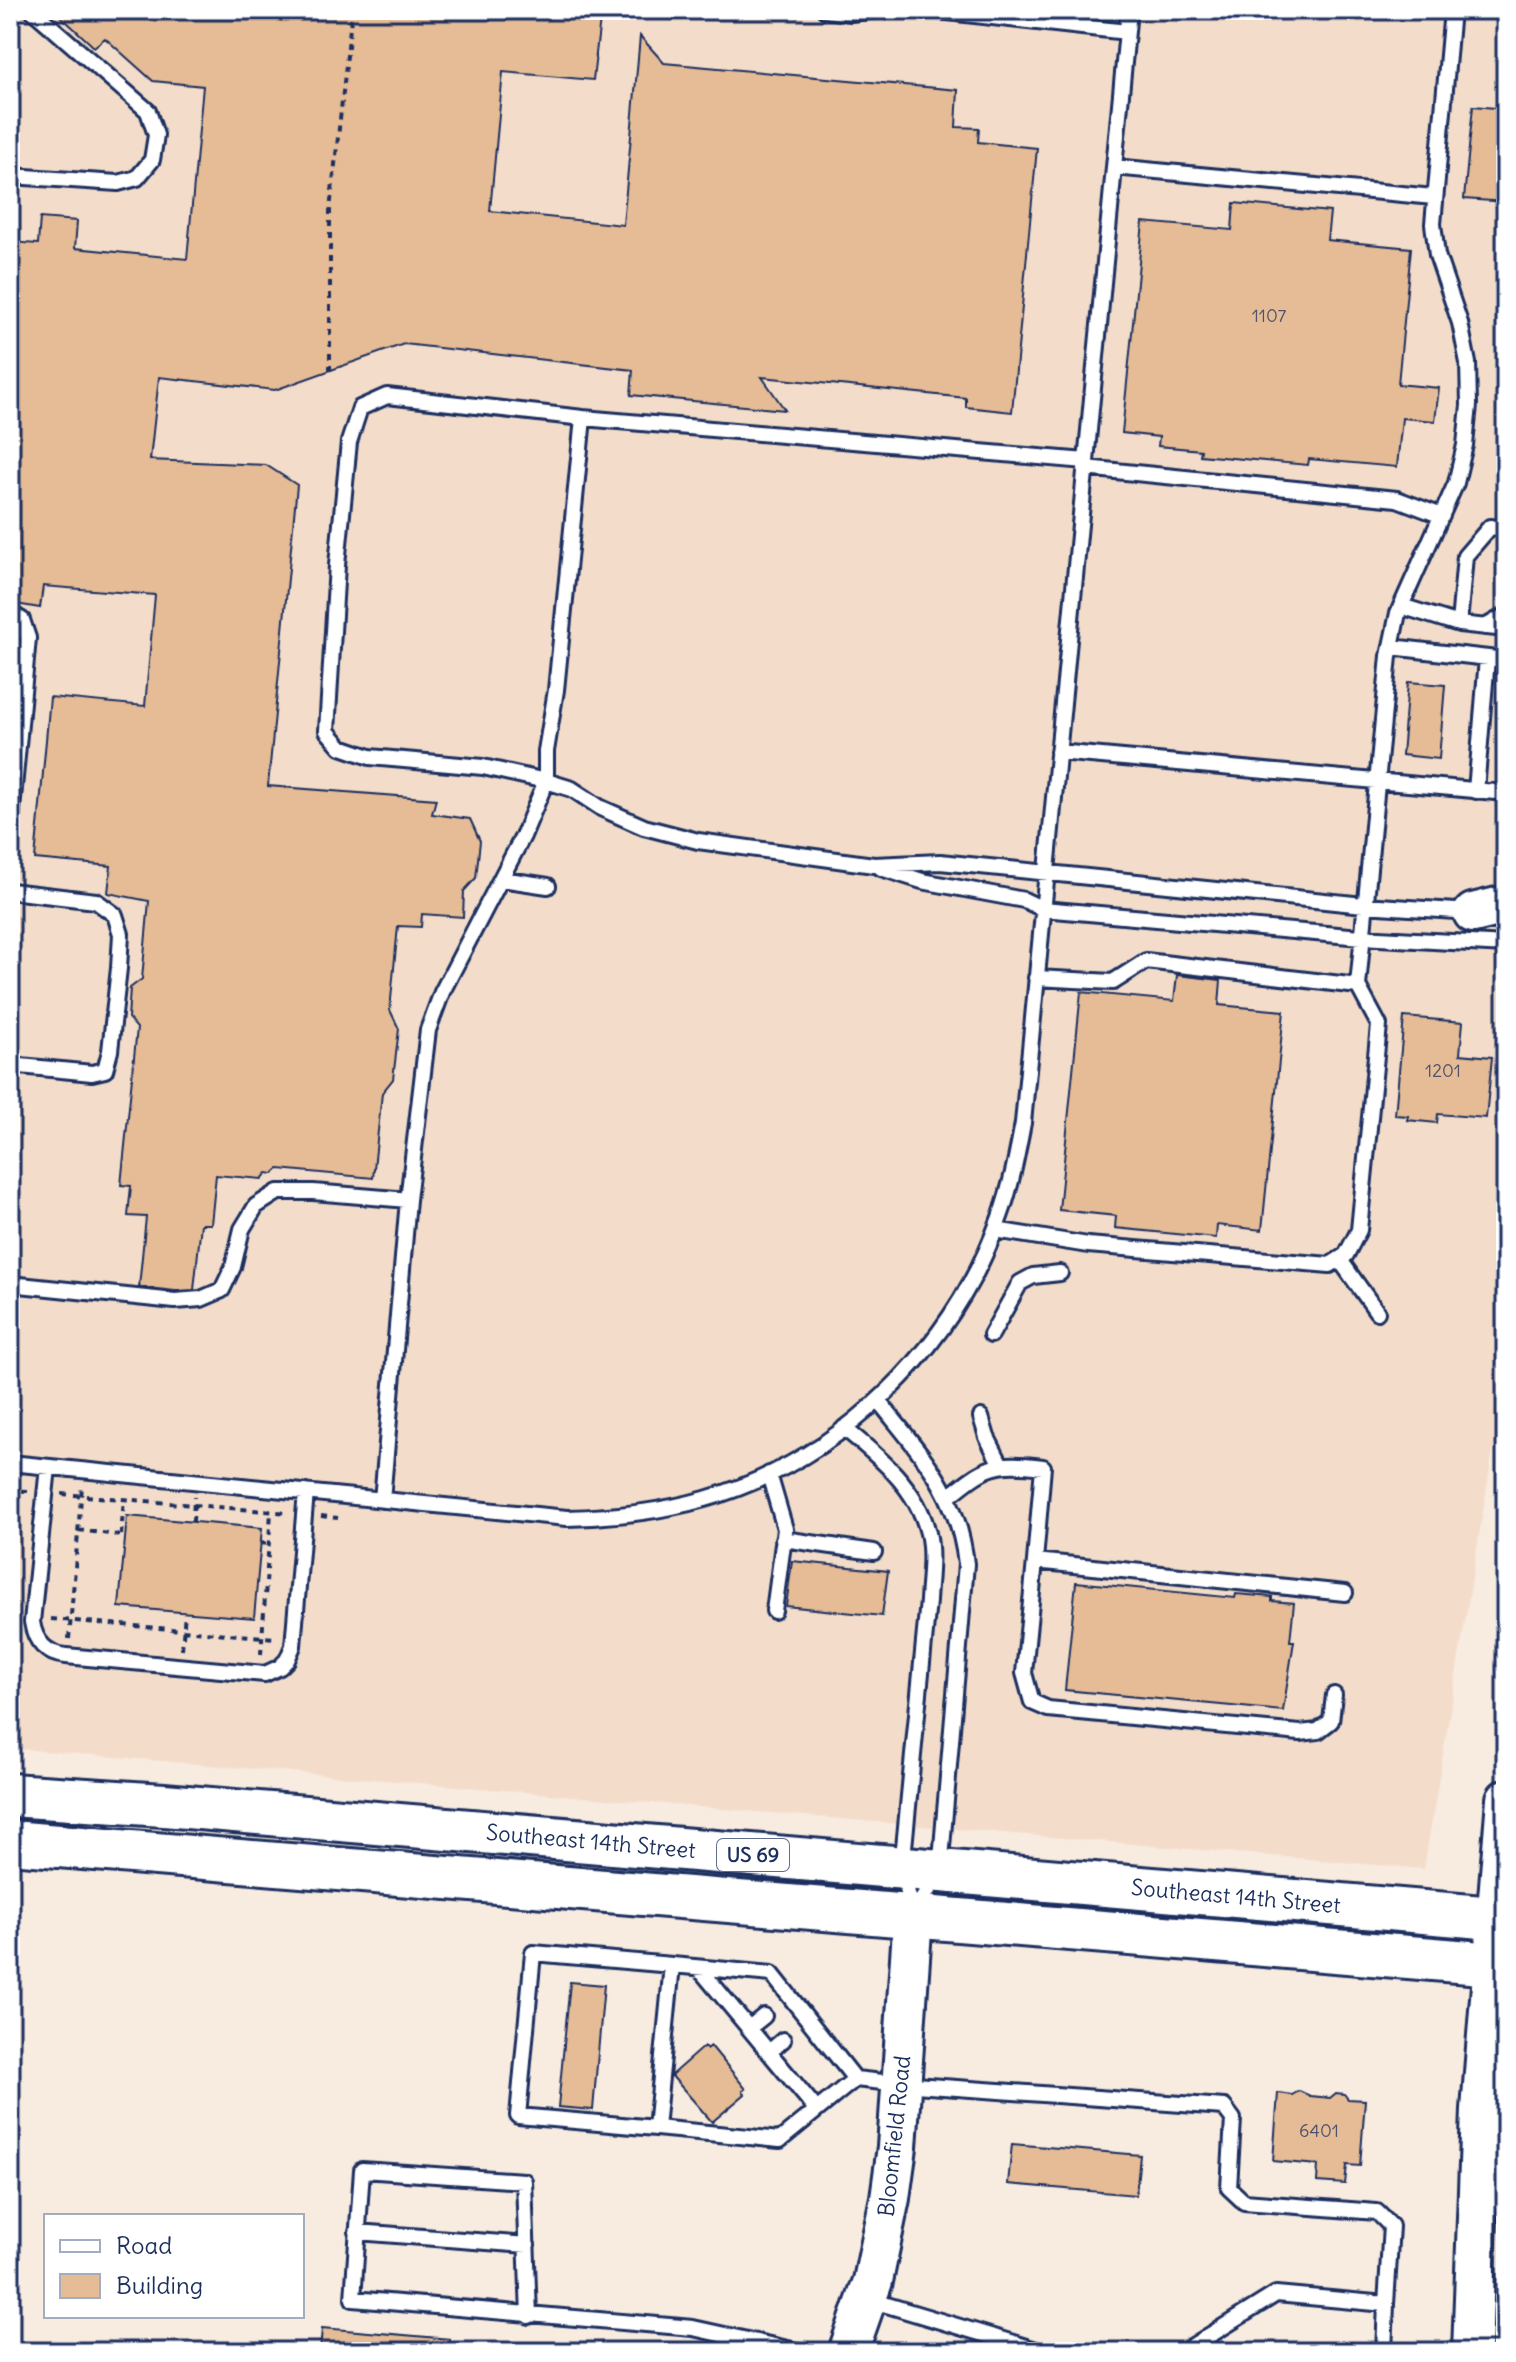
<svg xmlns="http://www.w3.org/2000/svg" width="1516" height="2362" font-family="Delius,sans-serif">
<style>
.built{fill:#f3ddca}
.building{fill:#e6bc96;stroke:#1b2f5e;stroke-width:2}
.lines{fill:none;stroke-linecap:round;stroke-linejoin:round}
.lane-casing{stroke:#1b2f5e;stroke-width:20}
.secondary-casing{stroke:#1b2f5e;stroke-width:44}
.primary-casing{stroke:#1b2f5e;stroke-width:48}
.path{stroke:#1b2f5e;stroke-width:4;stroke-dasharray:6 6;stroke-linecap:butt}
.lane{stroke:#fff;stroke-width:14}
.secondary{stroke:#fff;stroke-width:38}
.primary{stroke:#fff;stroke-width:42}
.labels{text-anchor:middle;stroke-width:6;stroke-linejoin:round;paint-order:stroke}
.number-label{font-size:18px;fill:#4e526c}
.shield{fill:#fff;stroke:#5f6d8e;stroke-width:2}
.shield-label{font-size:20px;font-weight:bold;fill:#1b2f5e}
.street-label{font-size:22px;fill:#1b2f5e;stroke:#fff}
</style>
<rect width="100%" height="100%" fill="#f8ebe0"/>
<filter id="ink" filterUnits="userSpaceOnUse"><feTurbulence type="fractalNoise" baseFrequency=".0125" numOctaves="2"/><feDisplacementMap in="SourceGraphic" scale="16" xChannelSelector="R" yChannelSelector="G"/><feConvolveMatrix kernelMatrix="1 2 1 2 8 2 1 2 1" color-interpolation-filters="sRGB"/></filter>
<g filter="url(#ink)">
<path class="built" d="M10,10H1506V1372L1424,1869L10,1748Z
M1506,2101V2352H1484Z"/>
<path class="building" d="M54,10H601L593,80L503,72L490,211L623,225L640,36L664,63L958,90L956,127L979,128L978,142L1037,148L1012,412L966,407V398L762,377L785,410L631,395L633,370L404,344L275,390L159,377L150,460L266,465L297,485L268,786L436,799L432,814L470,819L480,841L476,878L464,891L463,917L422,914L421,927L398,926L390,1010L399,1029L393,1079L382,1093L373,1178L279,1169L273,1174L267,1173L262,1179L216,1175L211,1224H201L194,1290L175,1291L139,1287L146,1217L128,1216L131,1186L121,1185L137,1028L128,1018L130,988L142,979L149,901L108,893L111,866L35,859L50,697L145,706L155,595L43,586L40,608L10,603V242L38,244L40,218L77,221L75,248L187,259L203,86L153,81L105,38L94,47Z
M1473,106L1506,109V202L1464,199Z
M1234,203L1330,212L1327,240L1411,248L1398,384L1439,388L1435,421L1402,418L1397,467L1309,459L1308,465L1200,455L1201,450L1158,446L1159,437L1122,433L1143,222L1232,230Z
M1408,682L1445,685L1439,759L1402,755Z
M1177,975L1221,980L1219,1005L1284,1011L1262,1230L1217,1225L1216,1238L1115,1228L1116,1216L1059,1210L1081,992L1174,1001Z
M1404,1017L1463,1022L1460,1054L1492,1057L1486,1118L1438,1114L1437,1123L1407,1120L1408,1116L1395,1115Z
M127,1516L262,1528L254,1618L119,1607Z
M792,1561L888,1571L882,1616L786,1606Z
M1076,1582L1235,1598L1236,1594L1272,1597V1601L1294,1603L1290,1641H1294L1283,1711L1065,1690Z
M570,1982L604,1985L593,2110L558,2107Z
M704,2046L707,2049L711,2046L746,2089L743,2091L745,2094L712,2122L671,2075Z
M1299,2091L1310,2096L1330,2098L1336,2093L1344,2094L1348,2099L1365,2100L1360,2166L1347,2165L1345,2184L1317,2182L1318,2165L1273,2161L1278,2093L1292,2095Z
M1012,2144L1140,2155L1136,2195L1008,2184Z
M322,2328L450,2339L449,2352H320Z"/>
<g class="lines">
<defs>
<path id="lane" d="M825,10L851,13L877,10
M930,10L1127,32
M1114,167L1434,197
M10,176L118,183L137,178L152,160L156,135L148,111L32,10
M387,396L583,418L556,690L546,751V781L483,767L370,757L341,747L327,731L337,565L349,442L360,408Z
M583,418L1086,461
M1085,468L1397,499L1442,516
M1401,606L1459,624L1506,629
M10,613L22,620L28,638L10,831
M1459,624L1465,556L1490,527L1506,529
M1485,627L1506,615
M1391,647L1506,660
M1058,752L1506,793
M1476,791L1487,658
M881,868L922,881L1024,900L1043,909L1361,937L1506,945
M501,879L548,886
M10,891L96,901L115,915L121,934L119,968L110,1051L105,1070L92,1073L10,1065
M1036,978L1113,982L1146,961L1358,986
M995,1230L1088,1245L1330,1265L1346,1255L1359,1230L1379,1025L1358,986L1389,656L1398,613L1456,483L1465,445L1469,405L1468,363L1460,323L1437,255L1433,224L1452,10
M1340,1260L1377,1312
M10,1284L175,1301L201,1299L222,1290L233,1267L242,1229L256,1206L278,1192H313L408,1200L428,1030L442,992L523,836L546,781L572,789L601,808L644,827L698,841L874,865L940,862L1364,905L1471,912
M991,1335L1020,1283L1033,1276L1060,1273
M878,1400C921,1455 958,1491 966,1564L940,1871L915,1911
M981,1417L987,1437L1001,1465
M844,1428C878,1456 917,1487 928,1533C933,1554 929,1579 928,1601L902,1868L912,1911
M10,1463L567,1518C614,1517 659,1512 705,1499C841,1460 953,1349 1000,1217C1011,1187 1017,1155 1023,1123L1129,10
M48,1467L32,1622C35,1642 46,1654 66,1656L265,1674L280,1667L287,1660L293,1646L306,1492
M769,1474L785,1529L774,1611
M948,1497C986,1466 994,1461 1043,1467L1035,1561L1345,1593
M382,1500L408,1200
M783,1539L874,1552
M1035,1561L1024,1673L1032,1702L1048,1709L1300,1733L1318,1731L1331,1721L1334,1695
M699,1968L816,2109
M749,2028L764,2016
M769,2052L783,2040
M855,2079L772,1974L672,1965L656,2128L780,2140L855,2079L901,2084L1224,2107L1233,2119L1229,2188L1244,2202L1377,2212L1391,2226L1386,2304
M656,2128L518,2116L533,1953L672,1965
M357,2232L527,2245
M867,2299L1043,2352
M529,2316L524,2181L362,2170L353,2299L693,2328L801,2352
M1183,2352L1276,2294L1386,2304L1384,2352"/>
<path id="secondary" d="M1473,913L1506,905
M848,2352L873,2281L890,2198L897,2147L913,1915
M1472,2352L1481,2110L1506,1799"/>
<path id="primary" d="M10,1795L164,1805L1506,1919
M10,1842L1506,1965"/>
</defs>
<use href="#lane" class="lane-casing"/>
<use href="#secondary" class="secondary-casing"/>
<use href="#primary" class="primary-casing"/>
<path class="path" d="M330,371V210L352,10
M10,1490L29,1491
M62,1494L288,1513
M321,1516L338,1518
M193,1522L194,1497
M78,1530L125,1536
M121,1535L124,1499
M260,1543L269,1544
M51,1619L276,1638
M69,1639L82,1486
M182,1649L185,1612
M261,1654L271,1512"/>
<use href="#lane" class="lane"/>
<use href="#secondary" class="secondary"/>
<use href="#primary" class="primary"/>
</g>
</g>
<g class="labels">
<g class="number-label">
<text x="1269" y="322">1107</text>
<text x="1443" y="1077">1201</text>
<text x="1319" y="2137">6401</text>
</g>
<rect class="shield" x="717" y="1839" width="72" height="32" rx="6"/>
<g class="shield-label">
<text x="753" y="1862">US 69</text>
</g>
<g class="street-label">
<text transform="translate(591 1841) rotate(5)" y="8">Southeast 14th Street</text>
<text transform="translate(1236 1896) rotate(5)" y="8">Southeast 14th Street</text>
<text transform="translate(894 2136) rotate(-84)" y="8">Bloomfield Road</text>
</g>
</g>
<rect width="1516" height="2362" fill="none" stroke="#fff" stroke-width="40"/>
<rect x="20" y="20" width="1476" height="2322" fill="none" stroke="#1b2f5e" stroke-width="3" filter="url(#ink)"/>
<rect x="44" y="2214" width="260" height="104" fill="#ffffff" stroke="#a4acbf" stroke-width="2"/>
<rect x="60" y="2240" width="40" height="12" fill="#ffffff" stroke="#a4acbf" stroke-width="2"/>
<text x="116" y="2254" font-size="24" fill="#1b2f5e">Road</text>
<rect x="60" y="2274" width="40" height="24" fill="#e6bc96" stroke="#a4acbf" stroke-width="2"/>
<text x="116" y="2294" font-size="24" fill="#1b2f5e">Building</text>
</svg>
